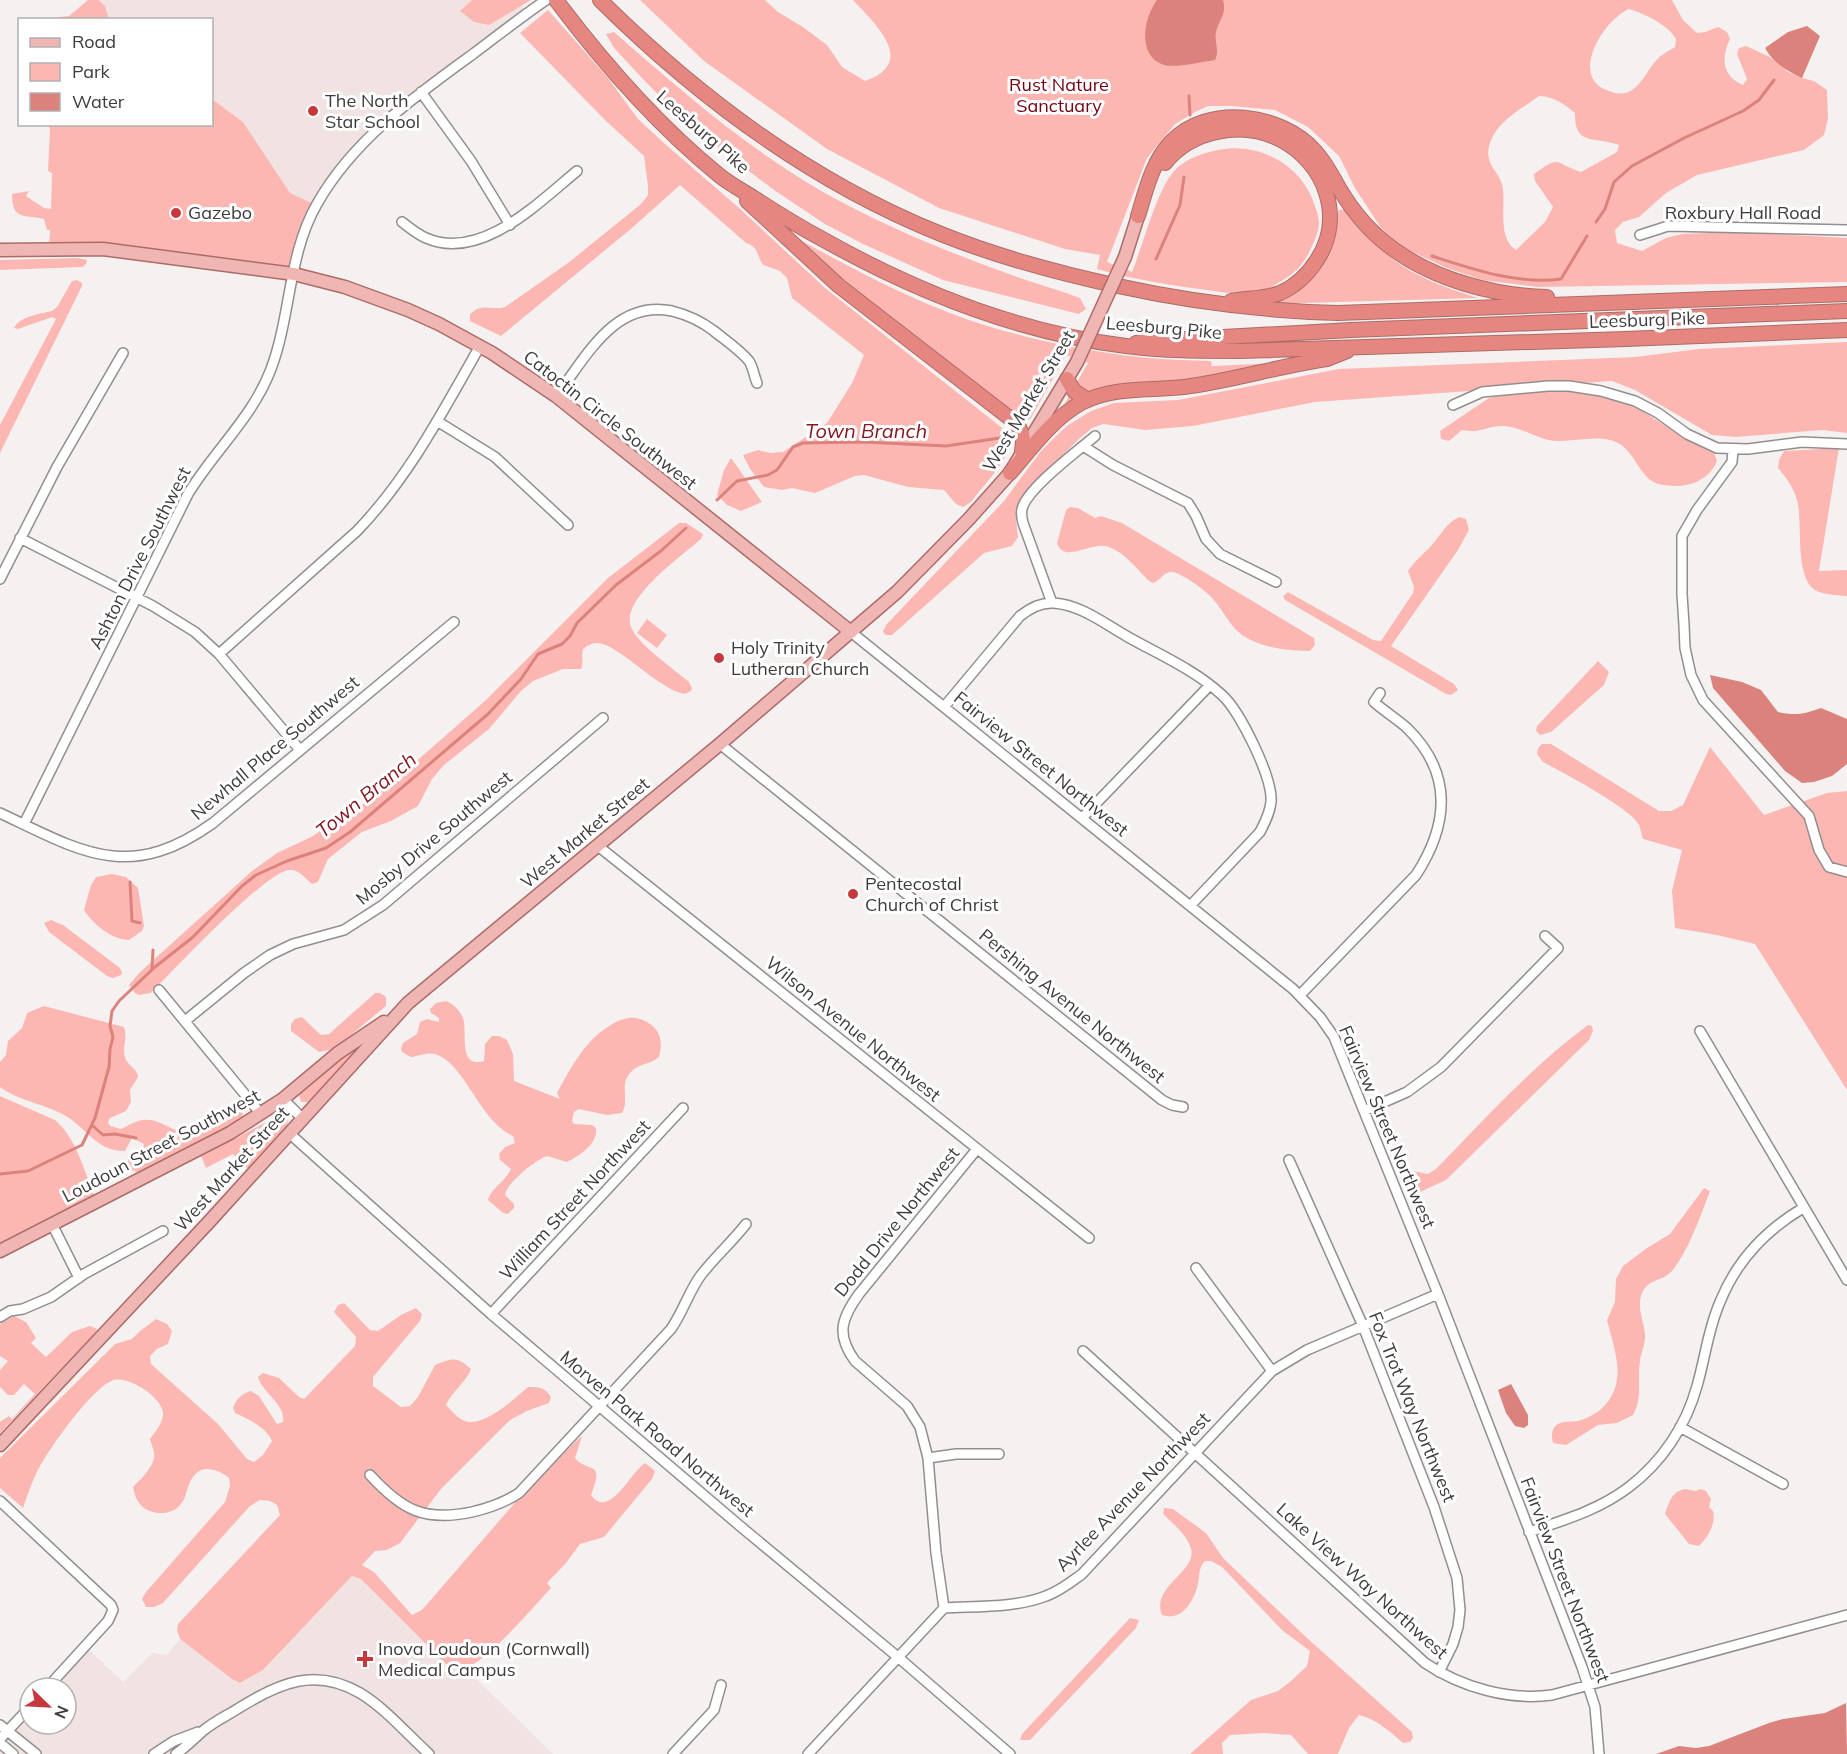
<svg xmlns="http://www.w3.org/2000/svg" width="1847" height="1754" font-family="Mulish,sans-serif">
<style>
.built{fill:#f0e3e2}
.green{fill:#fdb7b3;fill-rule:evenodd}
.water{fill:#dc827d}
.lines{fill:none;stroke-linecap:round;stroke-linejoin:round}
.stream{stroke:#dc827d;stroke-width:3}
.minor-casing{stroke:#928e8d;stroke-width:12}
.major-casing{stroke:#ab6c68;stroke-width:15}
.highway-casing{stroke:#ab6c68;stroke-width:16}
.minor{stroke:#fff;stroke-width:9}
.major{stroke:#f0b6b3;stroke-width:12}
.highway{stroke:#e68681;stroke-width:14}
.major-bridge-casing{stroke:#ab6c68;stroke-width:15;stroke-linecap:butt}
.major-bridge{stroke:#f0b6b3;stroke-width:12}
.poi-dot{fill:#c7383e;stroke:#fff;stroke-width:2}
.labels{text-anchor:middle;stroke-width:6;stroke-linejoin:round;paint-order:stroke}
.park-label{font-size:18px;fill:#730011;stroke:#fff}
.poi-label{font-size:18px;fill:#3d3b3b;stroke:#fff;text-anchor:start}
.street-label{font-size:18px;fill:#3d3b3b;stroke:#fff}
.water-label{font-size:20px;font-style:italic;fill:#851820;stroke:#fff}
</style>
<rect width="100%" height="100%" fill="#f6f1f1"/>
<path class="built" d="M99,0H517L527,13L376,130L316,205L290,193L243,122L212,99V20L109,19L105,6Z
M362,1566L553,1754H0V1739L30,1706V1724H66V1688H47L85,1646L123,1682L152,1653L167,1655L180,1639L232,1679L241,1683L263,1670Z"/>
<path class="green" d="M88,0H99L105,6L109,19H58V17L69,16Z
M472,0H531L489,25L474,22L460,11Z
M640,0H765L778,12L803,27L827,45L842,67L865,81C918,62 875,24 853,0H1672L1683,20L1697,33L1705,32L1718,27L1727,32L1730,39C1721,58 1722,76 1743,85L1747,79L1737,54L1739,48L1746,46L1770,57L1788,72L1802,78L1814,81L1827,90L1828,119L1824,135L1804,150L1697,175L1666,193L1639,217L1623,222L1615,230L1617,243L1642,251L1666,238L1682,234L1736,232L1847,238V282L1538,287L1482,280L1447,268L1404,248L1391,239L1379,225L1355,188L1339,156L1308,127L1275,110L1232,106H1208L1197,111L1175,124L1147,158L1107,262L1132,272C1142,247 1156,195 1171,175C1183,159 1200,154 1218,150C1256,142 1297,162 1312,198C1315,206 1319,216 1319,224C1318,233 1314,243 1310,250C1305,263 1294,274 1283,280C1275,284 1268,291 1259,293C1244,297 1228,293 1214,291C1174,286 1136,280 1097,269L1100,255L1065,249L939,208L827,149L704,61ZM1629,9C1645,14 1667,24 1676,39L1675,47C1669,51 1660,55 1656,61C1647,70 1641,87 1628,92C1621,95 1613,93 1606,90C1569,74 1605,19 1629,9ZM1539,96C1554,97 1563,103 1575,113C1574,147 1596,136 1619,145L1617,152L1581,172C1554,163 1561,154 1534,174L1535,181L1553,207L1545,222L1516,250C1496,237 1507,203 1502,184C1499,174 1491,168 1489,159C1487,151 1489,144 1493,136C1502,119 1524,107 1539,96Z
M548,10L608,78L638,119L665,144L738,207L825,288L1011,435C1013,456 984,485 971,502L963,507L956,504L944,490L908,487L864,475L855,476L815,493L792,488L782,490L764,487L750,469L743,455L758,450L770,453L783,452L827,423L852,383L864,355L792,298L787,278L780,271L763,265C757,256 758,246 746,243L680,185L632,228L501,336L470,321V314C483,302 490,311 505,307L568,263L641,204L648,195V186L644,156L606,121L520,33Z
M614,32C680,90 747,148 823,192C885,227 953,254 1020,278C1040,285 1060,290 1080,298L1086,309L1079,314L943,280L863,244L825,224L774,190L708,140L673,110L642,78L614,48L606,34Z
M212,99L243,122L290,193L316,205L294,274L49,249L50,230H47L44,219C24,214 12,221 12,194L29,191L26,196L44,208L51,209L52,173L48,171L50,129L48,125L212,124Z
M1346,209C1361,226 1376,246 1394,260C1418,278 1449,289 1478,298L1269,304C1302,288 1322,275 1333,238C1337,229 1334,219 1339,210Z
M800,240C855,270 911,300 969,320C1023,338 1082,351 1139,357C1163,360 1187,360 1211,361L1212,366L1275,363L1209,378L1175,382L1060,412L1088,363L1066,355L1031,418L1024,422L869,303L825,267Z
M78,258L87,260L86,264L83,267L0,270V260Z
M77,280L82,283V286L0,453V425L56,319L52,317L18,329L14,328C20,316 40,314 52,311L57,307L72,281Z
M1847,342V433L1822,430L1736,437L1712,435L1635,390L1612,381L1315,402L1193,426L1145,430L1103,424L1092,428L1079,439L1034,483L1020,504L1016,520L1018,537L1012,546L984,553L892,635H885L883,631L886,625L1004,501L1041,451L1053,439L1067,426L1091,411L1114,403L1178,400L1339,369L1635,357L1699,349Z
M1521,391L1581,392L1631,404L1674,431L1714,453L1717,461C1708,482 1686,489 1663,485C1637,482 1637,446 1610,440C1593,436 1573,442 1555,441C1537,440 1521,426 1502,426C1487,426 1480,434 1462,430L1449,441L1441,439L1440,431L1489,398Z
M1839,448L1819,571L1847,570V596C1836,595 1824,595 1815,590C1794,577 1803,521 1797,500C1793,487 1786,477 1778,468L1779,460L1784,451Z
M731,458L762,502L741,511L727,505L717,495L724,470Z
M1070,507L1078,508L1095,518L1101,516L1122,523L1314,638L1315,645L1310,651C1289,651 1265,648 1247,638C1230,629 1224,610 1211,597C1205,590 1180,572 1172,572C1163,572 1161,580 1153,583L1149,581C1137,569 1121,548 1104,546C1089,544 1063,563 1057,543L1066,510Z
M1459,517L1466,519L1469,530L1458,550L1391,646L1454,684L1458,690L1451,695L1446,694L1285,600L1283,596L1288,592L1373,640L1381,641L1413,593L1414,587L1408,571C1414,562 1421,556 1428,549C1439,539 1445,523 1459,517Z
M679,523H686L703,534L701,539C682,556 617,601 632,629C640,646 674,669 689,682L692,688L691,691L685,694C658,690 617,642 596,643C592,643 587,646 583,649C581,656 584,662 581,669H563L533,681L521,691L489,729L444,765L432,779L418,806L391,821L362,832L328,859L318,882L312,884C304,878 300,869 289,870C265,872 173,971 151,993L139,995L135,993L129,985L139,973L252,871L277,853L311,837L368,801L403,773L486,700L608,578Z
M647,619L667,635L657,648L637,633Z
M1598,661L1609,672L1604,685L1551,732L1540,735L1536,731L1537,726Z
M1542,744H1551L1659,811H1671L1683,805L1710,747L1764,815L1827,793L1847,791V1090L1755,944L1717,935L1675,928L1672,891L1682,850L1643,839C1641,834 1641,830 1639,825C1632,809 1562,772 1543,762L1537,754L1538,748Z
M112,874L126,877L138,888L144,926L142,931L129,940C112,940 93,924 84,910L91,885L96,877Z
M51,920L63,925L120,968L122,973L121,975L113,978L107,976L49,932L44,923Z
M375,993H380L386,997V1006L334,1049L319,1052L291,1031V1024L295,1019L302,1017L321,1035L329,1034Z
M446,1001C454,1005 459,1009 463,1018C468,1031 457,1069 484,1061L485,1044L492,1036H499L507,1040L513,1054L514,1081L560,1099L557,1093C567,1074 580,1050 596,1036C605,1028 618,1019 629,1018C636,1017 641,1019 647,1022C661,1030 663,1042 659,1057C650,1065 638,1063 630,1073C619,1086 630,1100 622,1113L607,1115L579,1109L574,1112L572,1121L574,1124L592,1125L596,1128C598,1144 580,1155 567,1162L547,1156C535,1160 506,1184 505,1195L514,1204V1208L508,1214L503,1213L488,1200C491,1188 506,1181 511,1169L500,1160L499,1154L505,1147L515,1143L513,1136C479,1121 465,1063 435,1054C428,1052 418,1056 411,1057L402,1052L401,1049L403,1043L417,1034L420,1022L427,1019L439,1022V1018L431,1013L430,1009L436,1003Z
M44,1006L124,1027C128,1037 122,1047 125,1057C127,1066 137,1067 138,1077L130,1090L131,1102L126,1111L110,1118L108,1122L110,1126L121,1129C128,1126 135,1121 143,1120C161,1117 175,1136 193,1133C210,1130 226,1101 243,1111L242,1119L145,1171C138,1173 133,1172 128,1167V1157L140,1160L144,1144L132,1138L125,1151C99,1152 87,1130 69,1118C48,1104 20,1102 0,1087V1062L6,1055L8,1041L22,1028L27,1013Z
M1588,1025L1592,1026L1593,1031L1589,1040L1446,1180L1418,1193L1413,1189L1410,1173L1413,1171L1428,1174L1436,1169C1484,1120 1532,1066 1588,1025Z
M369,1038L308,1102H301L299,1095L302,1091L343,1055Z
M0,1096L55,1120C76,1138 84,1170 94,1195L0,1245Z
M282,1114L288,1118L287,1127L248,1169L233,1154L206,1168L201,1156Z
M1704,1188L1710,1191C1701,1215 1688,1252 1672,1271C1661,1283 1644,1277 1640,1301C1639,1312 1644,1323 1645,1334C1646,1343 1641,1352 1640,1361C1637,1380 1643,1397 1633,1415L1617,1423L1598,1425L1566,1445L1553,1443C1551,1436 1551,1427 1560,1423C1565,1421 1573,1422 1578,1421C1599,1415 1614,1401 1617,1379C1620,1363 1611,1336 1607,1320L1615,1302L1616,1279L1623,1266L1647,1248L1670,1234Z
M344,1303L370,1330L378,1331L401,1315L416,1308L422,1314L420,1321L373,1377V1386L401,1407L410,1406L418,1397L435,1365C453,1358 457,1356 471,1369C466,1383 452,1391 446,1405C451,1410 458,1419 465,1421C484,1428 515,1398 528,1387C539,1387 545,1387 551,1397L549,1403L527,1411L510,1420L441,1489L400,1543L387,1550L375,1551L362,1565L374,1572L412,1615L422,1610L538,1476L582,1436L575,1458C589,1474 605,1459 591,1495C609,1520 630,1473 645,1463L655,1471L652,1479L604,1537L580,1544L566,1563L547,1583L551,1588C535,1605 485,1665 464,1668C458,1669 452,1666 446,1664L361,1579L352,1576L263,1670L240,1683L232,1679L180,1639L177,1630L178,1624L280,1515L277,1505L270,1501L260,1500L250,1506L163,1603L154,1607H146L142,1599L146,1592L225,1502L230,1486L229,1478C216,1468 199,1463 190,1482C186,1491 186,1500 178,1507C169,1516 148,1515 140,1504C136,1500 134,1492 133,1487C141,1479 156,1465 154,1453C154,1449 151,1444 150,1439C155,1432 162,1424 163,1415C165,1399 127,1373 111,1381C89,1392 47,1451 36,1474C31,1484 27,1497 23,1508L0,1488V1458L115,1344L132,1339L140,1331L156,1319L167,1324L172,1331L168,1344L157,1349L150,1356L151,1364L218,1424L247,1459L254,1462L263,1455L272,1441C266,1427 248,1419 235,1413L233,1408C237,1398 241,1394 251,1391L259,1396L277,1424L283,1422C286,1404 262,1393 258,1377L263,1373L279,1378L299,1397L304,1399L355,1346L356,1337L334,1312L338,1305Z
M14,1316L26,1322L36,1338L31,1343L46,1357L72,1332L90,1326L97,1329L96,1332L0,1433V1422L9,1416L12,1419L35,1394L24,1384L14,1395H8L0,1387V1370L8,1361L0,1356V1324Z
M1685,1489L1695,1491L1701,1489L1706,1491L1711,1499L1709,1507L1713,1511C1716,1524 1708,1537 1699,1546L1689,1544L1665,1514C1669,1502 1672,1491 1685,1489Z
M1164,1508L1173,1509L1206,1533L1223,1558L1307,1638L1412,1732L1413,1738L1410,1742L1403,1743C1390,1732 1377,1719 1359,1715L1349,1728L1338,1754H1308L1291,1735L1263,1733L1230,1735L1222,1743L1223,1754H1190L1251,1700L1278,1691L1291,1681L1307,1666L1310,1651L1282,1630L1222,1567L1211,1561H1205C1198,1568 1200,1575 1198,1584C1194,1601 1182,1622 1162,1615C1150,1585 1201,1571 1190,1546C1185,1533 1173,1524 1163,1514Z
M1130,1618L1139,1620L1136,1628L1030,1740H1020L1022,1734Z"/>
<path class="water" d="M1157,0H1223C1227,15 1219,19 1216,32C1214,43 1220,50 1215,60C1202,62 1175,68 1164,65C1136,56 1144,17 1157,0Z
M1807,26L1820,36L1802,78C1787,71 1773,63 1765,48L1788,32Z
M1710,675L1742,682L1761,690L1778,712C1795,716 1805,714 1821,708L1847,719V764L1832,776L1814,782L1802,783L1785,771L1713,688Z
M1511,1384L1528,1415V1425L1524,1428L1515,1426L1506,1413L1498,1390Z
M1846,1703L1847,1754H1656L1679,1746L1696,1748L1709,1746L1769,1723L1783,1719L1825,1713Z"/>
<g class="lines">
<path class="stream" d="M1189,96L1190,115
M1596,222L1605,209L1614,182L1632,166L1684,138L1743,111L1759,100L1774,80
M1432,256C1472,269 1518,285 1561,279L1587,236
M1156,259L1180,205L1184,177
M717,500L737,481L768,475L777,470L793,447L803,443L864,442L946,446L1000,438
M130,882L132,921L140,923
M152,969L153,950
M93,1126L103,1135L115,1134L136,1138
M0,1174L28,1171L82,1145L95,1118L109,1067L110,1049L113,1037L110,1026L112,1011L119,1001L155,967L193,937L242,886L256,875L287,861L326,848L350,832L488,714L521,679L538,654L562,644L570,636L577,623L616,585L662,550L686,528"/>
<defs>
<path id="minor" d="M421,92L471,161L510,225
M402,222C410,228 417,234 426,238C481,262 539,202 577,171
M1640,235L1668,226L1847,230
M556,396C586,358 614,299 672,311C688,315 701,321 714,331C725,340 740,350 749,361C753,367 754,376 757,383
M1453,405L1482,392L1548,386H1569L1601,391L1635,401L1658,413L1687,434L1717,448L1748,449L1802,442L1847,444
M437,421L495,457L568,525
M1083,446L1113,465L1188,503L1196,516L1206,539L1220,554L1276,582
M1733,450L1732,462L1697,510L1682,536V594L1684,625L1685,648L1691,675L1703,700L1809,816L1819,850L1829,867L1847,872
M20,538L153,606L195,632L219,654L300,750
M0,579L57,467L123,353
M1052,603L1023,523C1022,519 1021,513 1022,509C1027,488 1078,451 1095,436
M851,632L1293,989L1320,1017L1334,1037L1438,1294L1582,1667L1595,1707L1599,1754
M219,654L357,531C409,477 443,411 480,346
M944,707L1020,616C1030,608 1041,602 1054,603C1081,605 1105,624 1128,637C1160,655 1195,670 1222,695C1240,711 1273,778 1271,802C1270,813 1265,822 1260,832L1190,906
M720,744L1162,1100L1172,1105L1183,1107
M0,813C82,852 129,883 213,823L454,622
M1082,818L1210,685
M24,824L188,494C214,451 253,417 271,369C291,316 288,254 317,204C353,140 415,96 473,54C497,36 521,17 546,0
M598,846L1089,1238
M159,990L261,1114
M1300,995L1416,875C1449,824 1453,773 1407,728C1397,719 1384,711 1374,702L1380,693
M185,1021L244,973L270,955L293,944L344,930L383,905L603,718
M1700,1031L1847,1280
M283,1099L302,1118
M1364,1111L1407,1092L1441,1067L1558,948L1545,936
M289,1133L491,1314L740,1526L899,1658L1010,1754
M1289,1160L1363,1326L1434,1507L1457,1578L1460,1610L1458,1627L1453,1644L1439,1672
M52,1224L79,1278
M1196,1268L1272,1371
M491,1314L683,1108
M0,1317L10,1311L23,1309L51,1297L84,1274L163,1231
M1083,1351L1425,1663C1461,1687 1509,1701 1552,1695L1847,1615
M1680,1427L1783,1484
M928,1458L956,1454H999
M370,1475C402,1510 424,1522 472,1512C489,1508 504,1503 519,1493L671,1329C683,1312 689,1291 701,1275C715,1257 732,1242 746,1224
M0,1501L111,1605L113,1610L108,1621L47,1688
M1529,1532C1564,1520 1599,1510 1629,1487C1662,1462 1686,1426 1697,1386C1705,1359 1708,1329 1720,1302C1736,1262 1766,1230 1803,1208
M944,1608L936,1553L928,1458L920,1427L907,1406L855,1361C836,1335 841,1319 859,1294L977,1149
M0,1725L36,1754
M0,1739L30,1707
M0,1743L13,1754
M154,1754L174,1741L198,1732
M176,1754C186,1747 195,1738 204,1730C215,1721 228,1715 239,1708C279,1683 315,1667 360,1693C385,1708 407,1734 429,1754
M673,1754L714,1710L721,1685
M808,1754L944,1608C977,1606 1015,1608 1046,1596C1060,1591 1071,1582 1082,1574L1272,1371L1307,1350L1438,1294"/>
<path id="major" d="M0,250L103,249L294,274L345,287L408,310L439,324L492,353L556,396L851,632
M1125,257L1138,216
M0,1251L230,1133L283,1099L338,1053L384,1022
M0,1445L208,1223L408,1003L720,744L897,592L968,520L1010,473L1077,362"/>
<path id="highway" d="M556,0C604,64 657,125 720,176C730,184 743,191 754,198C777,213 800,227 824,240C917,292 1020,333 1126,346C1164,351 1202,351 1240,351L1626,339L1847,330
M600,0C698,97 811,182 941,234C998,257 1058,273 1118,286C1191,302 1263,311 1338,313L1847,294
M1165,163C1191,130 1243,120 1281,140C1325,163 1345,217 1317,260C1308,274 1296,286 1280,293C1265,299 1247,298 1231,301
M747,201L839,286L1016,423C1023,432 1024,440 1022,451
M1138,216C1146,190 1152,162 1171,142C1208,103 1281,113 1315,151C1325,162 1332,175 1339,188C1353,212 1371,233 1393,249C1436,280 1495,296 1547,297
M1136,343L1159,338L1187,339L1351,330L1847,311
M1067,379L1074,391L1088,400
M1010,473C1031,449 1052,419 1081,403C1114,386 1148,391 1184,387C1231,381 1279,366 1327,359L1347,351"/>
</defs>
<use href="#minor" class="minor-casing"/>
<use href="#major" class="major-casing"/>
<use href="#highway" class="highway-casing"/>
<use href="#minor" class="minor"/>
<use href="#major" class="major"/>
<use href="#highway" class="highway"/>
<defs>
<path id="major-bridge" d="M1077,362L1125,257"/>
</defs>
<use href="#major-bridge" class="major-bridge-casing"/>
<use href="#major-bridge" class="major-bridge"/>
</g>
<g class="poi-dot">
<circle cx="313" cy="111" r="6"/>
<circle cx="176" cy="213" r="6"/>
<circle cx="719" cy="658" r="6"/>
<circle cx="853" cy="894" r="6"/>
<path d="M362 1650h6v6h6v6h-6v6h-6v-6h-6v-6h6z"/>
</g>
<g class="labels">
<g class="park-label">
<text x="1059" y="91">Rust Nature<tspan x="1059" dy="21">Sanctuary</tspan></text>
</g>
<g class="poi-label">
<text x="325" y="107">The North<tspan x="325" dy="21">Star School</tspan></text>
<text x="188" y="219">Gazebo</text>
<text x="731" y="654">Holy Trinity<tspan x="731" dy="21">Lutheran Church</tspan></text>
<text x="865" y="890">Pentecostal<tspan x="865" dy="21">Church of Christ</tspan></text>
<text x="378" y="1655">Inova Loudoun (Cornwall)<tspan x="378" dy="21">Medical Campus</tspan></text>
</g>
<g class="street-label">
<text transform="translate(703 132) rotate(41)" y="6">Leesburg Pike</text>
<text x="1743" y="219">Roxbury Hall Road</text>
<text transform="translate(1647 320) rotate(-2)" y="6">Leesburg Pike</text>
<text transform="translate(1164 328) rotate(5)" y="6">Leesburg Pike</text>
<text transform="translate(1029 401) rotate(-59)" y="6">West Market Street</text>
<text transform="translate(610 420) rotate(38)" y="6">Catoctin Circle Southwest</text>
<text transform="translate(140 558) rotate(-63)" y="6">Ashton Drive Southwest</text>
<text transform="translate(275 748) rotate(-40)" y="6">Newhall Place Southwest</text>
<text transform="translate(1041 764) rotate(39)" y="6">Fairview Street Northwest</text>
<text transform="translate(585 833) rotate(-40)" y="6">West Market Street</text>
<text transform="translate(434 838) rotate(-40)" y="6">Mosby Drive Southwest</text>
<text transform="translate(1072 1006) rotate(39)" y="6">Pershing Avenue Northwest</text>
<text transform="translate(853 1029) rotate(39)" y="6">Wilson Avenue Northwest</text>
<text transform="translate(1387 1127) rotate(67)" y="6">Fairview Street Northwest</text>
<text transform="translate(161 1146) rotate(-28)" y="6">Loudoun Street Southwest</text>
<text transform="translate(232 1169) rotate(-48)" y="6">West Market Street</text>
<text transform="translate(575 1200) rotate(-47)" y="6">William Street Northwest</text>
<text transform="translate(897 1222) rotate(-51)" y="6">Dodd Drive Northwest</text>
<text transform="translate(1412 1407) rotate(68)" y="6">Fox Trot Way Northwest</text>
<text transform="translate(657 1434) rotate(40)" y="6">Morven Park Road Northwest</text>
<text transform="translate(1133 1492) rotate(-46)" y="6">Ayrlee Avenue Northwest</text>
<text transform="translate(1565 1580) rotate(69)" y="6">Fairview Street Northwest</text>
<text transform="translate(1362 1581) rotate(42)" y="6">Lake View Way Northwest</text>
</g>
<g class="water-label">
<text x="866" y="438">Town Branch</text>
<text transform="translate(366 795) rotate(-39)" y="7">Town Branch</text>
</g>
</g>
<rect x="18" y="18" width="195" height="108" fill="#ffffff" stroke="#b1b1b1" stroke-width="1.5"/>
<rect x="30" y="38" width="30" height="9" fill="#f0b6b3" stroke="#b1b1b1" stroke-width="1.5"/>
<text x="72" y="48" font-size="18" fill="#3d3b3b">Road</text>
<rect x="30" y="63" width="30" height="18" fill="#fdb7b3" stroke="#b1b1b1" stroke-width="1.5"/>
<text x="72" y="78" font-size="18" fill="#3d3b3b">Park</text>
<rect x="30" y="93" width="30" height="18" fill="#dc827d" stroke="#b1b1b1" stroke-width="1.5"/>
<text x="72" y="108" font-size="18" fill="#3d3b3b">Water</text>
<g transform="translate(48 1706) rotate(114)"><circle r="28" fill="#ffffff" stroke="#b1b1b1" stroke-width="1.5"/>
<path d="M0-4.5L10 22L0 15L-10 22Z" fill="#c7383e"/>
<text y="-9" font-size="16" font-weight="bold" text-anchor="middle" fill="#3d3b3b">N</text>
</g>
</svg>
